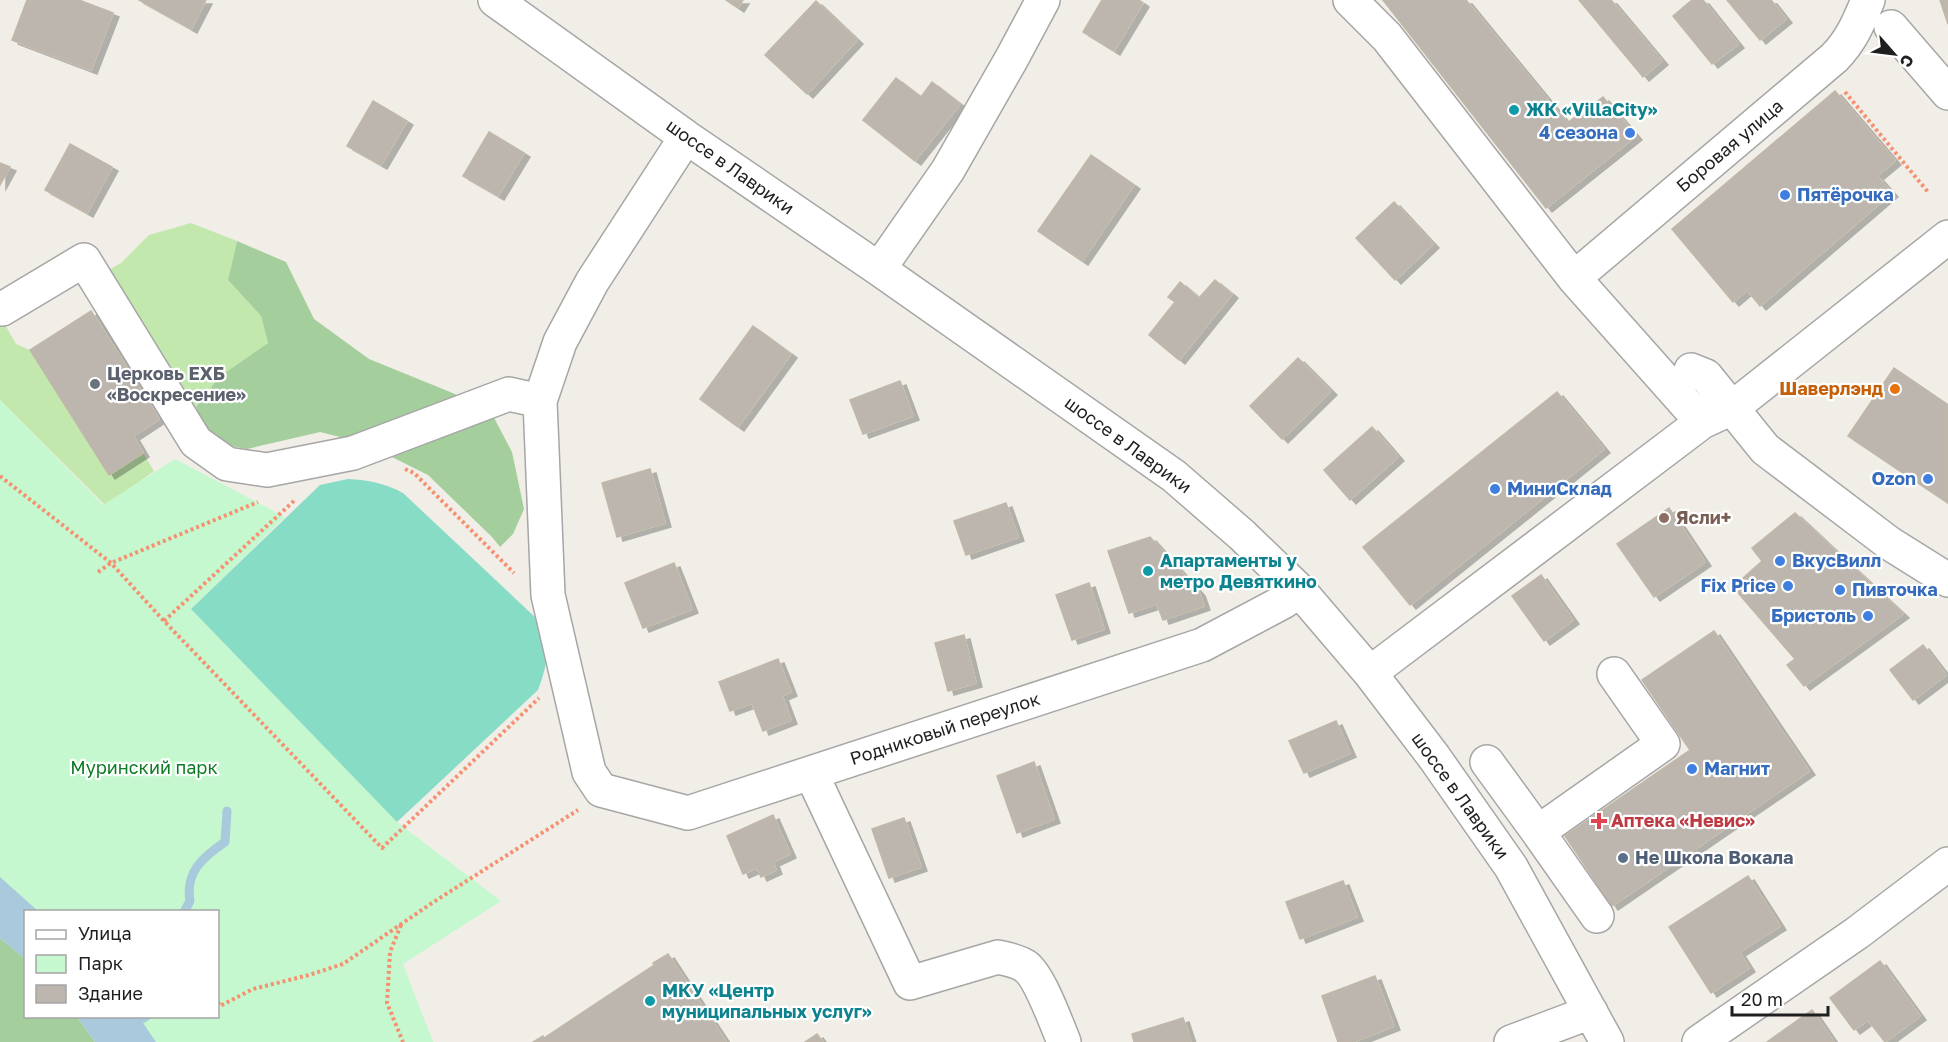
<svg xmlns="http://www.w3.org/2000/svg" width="1948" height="1042" font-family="'Golos Text',sans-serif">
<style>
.grass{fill:#c3e8ae}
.forest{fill:#a4ce9c}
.park{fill:#c5f8cf}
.pitch{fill:#87dcc6}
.water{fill:#a8cadc}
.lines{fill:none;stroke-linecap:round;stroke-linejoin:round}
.stream{stroke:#a8cadc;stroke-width:9}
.building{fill:#bcb6af;stroke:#c1b7a9;stroke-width:1.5;filter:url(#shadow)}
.minor-casing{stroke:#a6a6a6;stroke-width:36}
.path{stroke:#f69071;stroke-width:4;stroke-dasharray:3 3;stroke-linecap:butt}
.minor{stroke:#fff;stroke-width:33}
.culture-dot{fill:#0f9aa8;stroke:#fff;stroke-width:2}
.shop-dot{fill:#3f7fe0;stroke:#fff;stroke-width:2}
.worship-dot{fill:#6b7280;stroke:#fff;stroke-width:2}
.food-dot{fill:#e8710a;stroke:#fff;stroke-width:2}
.education-dot{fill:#8d6e63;stroke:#fff;stroke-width:2}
.health-dot{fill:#e0444e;stroke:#fff;stroke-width:2}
.service-dot{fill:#5c6f8a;stroke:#fff;stroke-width:2}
.labels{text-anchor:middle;stroke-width:4.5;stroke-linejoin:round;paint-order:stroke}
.culture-label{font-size:18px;font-weight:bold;fill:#0d838f;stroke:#fff;text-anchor:start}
.shop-label{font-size:18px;font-weight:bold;fill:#366cbe;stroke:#fff;text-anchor:start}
.street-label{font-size:18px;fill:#1f1f1f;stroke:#fff}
.worship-label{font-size:18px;font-weight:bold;fill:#5b616d;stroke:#fff;text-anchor:start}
.food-label{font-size:18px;font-weight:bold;fill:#c56008;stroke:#fff;text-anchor:end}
.education-label{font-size:18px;font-weight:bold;fill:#785e54;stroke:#fff;text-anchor:start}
.park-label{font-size:18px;fill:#0f7c26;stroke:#fff}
.health-label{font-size:18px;font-weight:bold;fill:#be3a42;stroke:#fff;text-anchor:start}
.service-label{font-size:18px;font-weight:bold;fill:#4e5e75;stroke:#fff;text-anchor:start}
</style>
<defs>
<filter id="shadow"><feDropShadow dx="6" dy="4" stdDeviation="0" flood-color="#0004"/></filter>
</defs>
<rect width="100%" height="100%" fill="#f0eee6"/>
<path class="grass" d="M191,223L237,241L228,280L261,316L268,343L219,377L196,407L179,415L107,271L121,263L149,235Z
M0,316L16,344L30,350L109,474L143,453L154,471L106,506L0,400Z"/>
<path class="forest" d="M237,241L286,262L314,319L369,359L455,394L492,414L512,452L524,509L513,534L500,547L492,537L428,475L364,443L320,432L247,449L211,442L196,407L219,377L268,343L261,316L228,280Z
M0,938L25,959L26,1016L77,1017L95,1042H0Z"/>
<path class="park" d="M0,400L103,505L175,459L285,517L191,609L397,822L501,901L403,964L433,1042H156L139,1017L218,1016V912L38,911L0,877Z"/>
<path class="pitch" d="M348,479C369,480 384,483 403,493L537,619C550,649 549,659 538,690L397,822L191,609L320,485Z"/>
<path class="water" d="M0,877L38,911L26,912L25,959L0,938Z
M77,1017H139L156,1042H95Z"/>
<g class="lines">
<path class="stream" d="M184,912L190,901C185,872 203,857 225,842L227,811
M142,1019L147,1016"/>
</g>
<path class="building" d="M27,0H79L113,13L91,70L12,40Z
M139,0H206L191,29Z
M726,0H743L738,8Z
M1102,0H1139L1143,3L1114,51L1083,32Z
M1383,0H1466L1567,123L1603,97L1636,136L1546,208Z
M1579,0H1611L1662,61L1643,77Z
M1692,0H1703L1738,44L1712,64L1673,16Z
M1727,0H1771L1786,19L1760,40Z
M1940,0H1948V24Z
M816,1L857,40L807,94L765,55Z
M896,78L921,97L932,82L960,104L915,161L863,120Z
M1835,91L1895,161L1877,176L1892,193L1760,306L1747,290L1733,302L1672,229Z
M373,101L407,121L381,165L347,146Z
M489,132L524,153L498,196L463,176Z
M70,144L112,167L87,213L45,190Z
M1091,155L1134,185L1082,261L1038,231Z
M0,163L10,167L0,185Z
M1394,202L1433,244L1395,280L1356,238Z
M1215,280L1232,294L1179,360L1149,335L1175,302L1168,297L1180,282L1199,298Z
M91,311L159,419L133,436L143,453L109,475L30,350Z
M753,326L791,354L738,427L700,399Z
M1298,358L1331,391L1282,439L1250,406Z
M1894,368L1948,405V503L1848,436Z
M900,381L913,416L863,434L850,400Z
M1557,392L1604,449L1410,605L1363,547Z
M1372,427L1398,457L1350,500L1324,470Z
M650,469L665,523L617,537L602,483Z
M1006,503L1018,537L966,555L954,521Z
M1669,508L1705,562L1654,597L1617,544Z
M1795,513L1903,614L1804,686L1787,665L1795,659L1733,587L1762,561L1752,548Z
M1150,537L1199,592L1204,606L1163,620L1157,604L1129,613L1108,551Z
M674,563L692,609L643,628L625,583Z
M1541,575L1573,620L1544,641L1512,596Z
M1089,583L1104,629L1072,640L1056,595Z
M1714,631L1809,771L1612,906L1565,836L1690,750L1642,680Z
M964,635L976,683L948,691L935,643Z
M1923,645L1946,675L1913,700L1890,670Z
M778,659L791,692L782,696L791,720L763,731L752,703L730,711L719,682Z
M1336,721L1350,753L1304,773L1289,741Z
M1034,762L1054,819L1017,833L997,776Z
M773,815L790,854L773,862L776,870L761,877L757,868L743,874L727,836Z
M904,818L921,867L889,878L872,829Z
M1748,876L1780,926L1739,952L1749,968L1711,993L1669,927Z
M1343,881L1357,917L1300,939L1286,902Z
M668,954L726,1042H533L543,1036L544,1038L654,965L653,963Z
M1880,961L1920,1016L1885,1042L1868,1020L1854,1030L1830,998Z
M1375,976L1394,1026L1353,1042H1338L1322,996Z
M1812,1010L1834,1042H1767Z
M1183,1018L1191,1042H1134L1132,1034Z
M817,1034L823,1042H805Z"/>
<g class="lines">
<defs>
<path id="minor" d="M495,0L686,137L879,269L1174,476L1242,535L1300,591L1370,673L1434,757L1511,867L1607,1042
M1350,0L1387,37L1574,278L1702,422
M1891,27L1948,93
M879,269L948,170L1012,58L1043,0
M1574,278L1834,58C1851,41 1859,22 1868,0
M2,309L84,260L196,442L227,464L267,470L353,453L509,394L540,401L560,342L592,282L686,137
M1691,370L1706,376L1765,449L1889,543L1948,580
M540,401L548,595L589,772L601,790L688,813L1202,645L1283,602L1300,591
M1370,673L1702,422L1732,408L1948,237
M1487,762L1538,832L1663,744L1614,674
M811,773L910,983L998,957C1007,959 1018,961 1025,966C1039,975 1057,1025 1064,1042
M1538,832L1597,916
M1511,1042L1591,1012
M1699,1042L1857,933L1948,864"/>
</defs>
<use href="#minor" class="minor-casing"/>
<path class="path" d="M1845,92L1928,192
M405,469L414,473L514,573
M0,476L111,563L164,621L382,848L539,698
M98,572L111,563L258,502
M164,621L296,499
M401,925L390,952L387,1003L403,1042
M218,1002L220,1006L253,989L309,975L343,964L432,903L578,810"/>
<use href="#minor" class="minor"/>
</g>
<g class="culture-dot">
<circle cx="1514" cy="110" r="6"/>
<circle cx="1148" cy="571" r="6"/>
<circle cx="650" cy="1001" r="6"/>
</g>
<g class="shop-dot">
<circle cx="1630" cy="133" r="6"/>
<circle cx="1785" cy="195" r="6"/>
<circle cx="1928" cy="479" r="6"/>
<circle cx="1495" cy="489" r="6"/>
<circle cx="1780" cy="561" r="6"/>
<circle cx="1788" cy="586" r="6"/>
<circle cx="1840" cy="590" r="6"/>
<circle cx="1868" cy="616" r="6"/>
<circle cx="1692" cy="769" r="6"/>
</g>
<circle class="worship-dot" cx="95" cy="384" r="6"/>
<circle class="food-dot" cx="1895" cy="389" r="6"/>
<circle class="education-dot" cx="1664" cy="518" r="6"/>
<path class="health-dot" d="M1596 812h6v6h6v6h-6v6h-6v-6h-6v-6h6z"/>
<circle class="service-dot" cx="1623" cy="858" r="6"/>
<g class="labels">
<g class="culture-label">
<text x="1526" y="116">ЖК «VillaCity»</text>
<text x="1160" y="567">Апартаменты у<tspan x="1160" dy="21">метро Девяткино</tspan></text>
<text x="662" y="997">МКУ «Центр<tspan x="662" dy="21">муниципальных услуг»</tspan></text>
</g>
<g class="shop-label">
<text x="1618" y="139" text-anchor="end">4 сезона</text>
<text x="1797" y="201">Пятёрочка</text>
<text x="1916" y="485" text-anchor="end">Ozon</text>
<text x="1507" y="495">МиниСклад</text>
<text x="1792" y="567">ВкусВилл</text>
<text x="1776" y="592" text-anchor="end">Fix Price</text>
<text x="1852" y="596">Пивточка</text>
<text x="1856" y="622" text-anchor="end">Бристоль</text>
<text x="1704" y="775">Магнит</text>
</g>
<g class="street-label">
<text transform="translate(1730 146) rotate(-40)" y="6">Боровая улица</text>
<text transform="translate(730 167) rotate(35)" y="6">шоссе в Лаврики</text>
<text transform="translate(1128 445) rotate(36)" y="6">шоссе в Лаврики</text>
<text transform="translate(945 729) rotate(-18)" y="6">Родниковый переулок</text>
<text transform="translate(1460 796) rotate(54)" y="6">шоссе в Лаврики</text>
</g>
<g class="worship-label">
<text x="107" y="380">Церковь ЕХБ<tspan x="107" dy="21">«Воскресение»</tspan></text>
</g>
<g class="food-label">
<text x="1883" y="395">Шаверлэнд</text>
</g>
<g class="education-label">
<text x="1676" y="524">Ясли+</text>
</g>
<g class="park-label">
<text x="144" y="774">Муринский парк</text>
</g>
<g class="health-label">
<text x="1611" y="827">Аптека «Невис»</text>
</g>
<g class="service-label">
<text x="1635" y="864">Не Школа Вокала</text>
</g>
</g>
<rect x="24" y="910" width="195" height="108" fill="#ffffff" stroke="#a5a5a5" stroke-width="1.5"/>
<rect x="36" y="930" width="30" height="9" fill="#ffffff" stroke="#a5a5a5" stroke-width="1.5"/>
<text x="78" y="940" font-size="18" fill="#1f1f1f">Улица</text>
<rect x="36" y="955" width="30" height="18" fill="#c5f8cf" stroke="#a5a5a5" stroke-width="1.5"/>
<text x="78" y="970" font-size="18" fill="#1f1f1f">Парк</text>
<rect x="36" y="985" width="30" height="18" fill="#bcb6af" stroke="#a5a5a5" stroke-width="1.5"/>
<text x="78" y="1000" font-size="18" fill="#1f1f1f">Здание</text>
<g transform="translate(1894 54) rotate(118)" stroke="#ffffff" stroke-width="4.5" paint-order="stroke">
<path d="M0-4.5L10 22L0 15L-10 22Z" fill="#1f1f1f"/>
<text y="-9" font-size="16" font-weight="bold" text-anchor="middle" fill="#1f1f1f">С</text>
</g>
<path d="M1732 1006v9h96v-9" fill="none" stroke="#1f1f1f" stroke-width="3"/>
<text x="1741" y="1006" font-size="18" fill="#1f1f1f" stroke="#ffffff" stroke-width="4.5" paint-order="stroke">20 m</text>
</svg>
